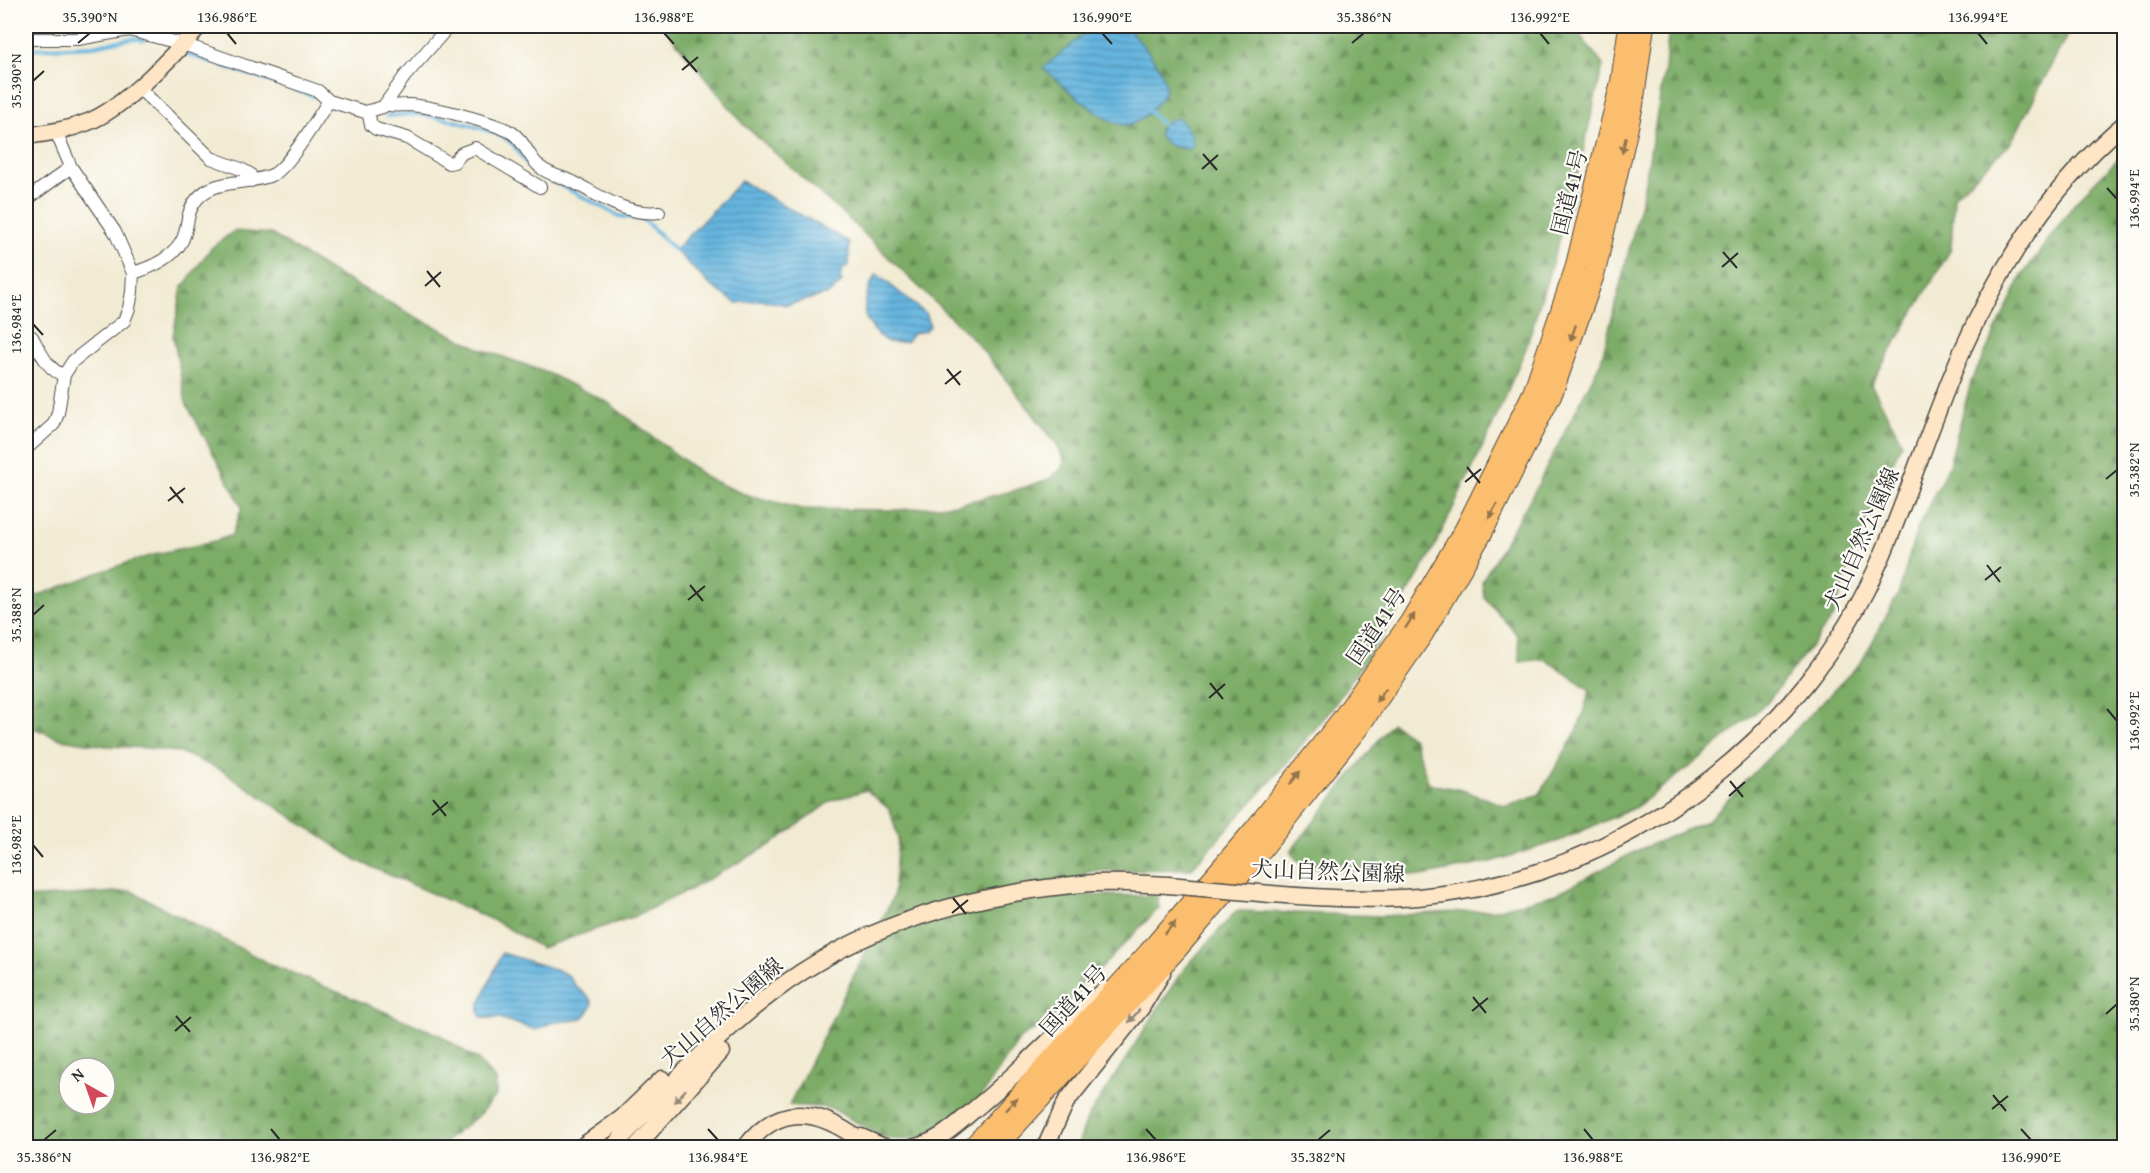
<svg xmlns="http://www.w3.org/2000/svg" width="2150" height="1173" font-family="'Gentium Book Plus','Noto Serif JP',serif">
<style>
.forest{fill:url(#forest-firs);stroke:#536c48;stroke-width:1.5;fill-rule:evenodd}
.water{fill:url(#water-rules);stroke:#487085;stroke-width:1.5}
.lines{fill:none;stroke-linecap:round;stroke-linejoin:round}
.stream{stroke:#65b5df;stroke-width:4}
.minor-casing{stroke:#494844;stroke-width:14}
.secondary-casing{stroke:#494844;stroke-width:19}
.trunk-casing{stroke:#494844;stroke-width:22}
.minor{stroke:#fff;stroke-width:12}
.secondary{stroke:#fde5c5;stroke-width:16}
.trunk{stroke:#fbbd6e;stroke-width:20}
.secondary-bridge-casing{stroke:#494844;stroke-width:19;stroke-linecap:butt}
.secondary-bridge{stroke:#fde5c5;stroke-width:16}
.oneway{fill:#93744c}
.oneway2{fill:#948878}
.ticks{fill:none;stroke:#2b2b2b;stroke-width:2}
.labels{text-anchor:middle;stroke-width:4.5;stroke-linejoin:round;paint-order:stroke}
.street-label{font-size:22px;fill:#2b2b2b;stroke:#fdfcf7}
.neatline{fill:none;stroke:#2b2b2b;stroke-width:2}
.ticks-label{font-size:15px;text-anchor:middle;fill:#2b2b2b}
</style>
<defs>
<pattern id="forest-firs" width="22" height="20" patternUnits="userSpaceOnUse" patternTransform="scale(1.5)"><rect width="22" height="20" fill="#7bac66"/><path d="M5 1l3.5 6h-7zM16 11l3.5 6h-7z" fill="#658c54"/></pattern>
<pattern id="water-rules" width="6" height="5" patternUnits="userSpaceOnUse" patternTransform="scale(1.5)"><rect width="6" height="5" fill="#65b5df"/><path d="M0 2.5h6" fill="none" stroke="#5393b5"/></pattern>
</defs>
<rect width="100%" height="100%" fill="#fdfcf7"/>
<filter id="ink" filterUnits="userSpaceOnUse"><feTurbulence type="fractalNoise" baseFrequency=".0167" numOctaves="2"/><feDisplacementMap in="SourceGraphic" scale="12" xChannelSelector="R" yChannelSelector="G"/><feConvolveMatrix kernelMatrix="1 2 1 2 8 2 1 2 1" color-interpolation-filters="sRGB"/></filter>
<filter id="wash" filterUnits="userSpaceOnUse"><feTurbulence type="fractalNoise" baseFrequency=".008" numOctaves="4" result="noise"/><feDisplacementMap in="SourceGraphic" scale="24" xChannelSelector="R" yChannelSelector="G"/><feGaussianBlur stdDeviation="1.35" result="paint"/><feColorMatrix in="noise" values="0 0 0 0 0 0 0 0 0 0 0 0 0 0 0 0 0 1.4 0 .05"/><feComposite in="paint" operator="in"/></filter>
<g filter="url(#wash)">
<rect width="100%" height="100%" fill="#f2ebd4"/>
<path class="forest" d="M663,26H1573L1603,65L1572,199L1526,348L1493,425L1431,554L1390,624L1330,711L1280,771L1191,869L1086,871L1082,895L1157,896L1159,908L1051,1020L1020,1038L981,1097L919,1140L886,1139L831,1108L789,1105L893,897L898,838L890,810L866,790L831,801L772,844L685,892L635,916L541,948L499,923L358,861L221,770L182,753L148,748L107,746L60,739L26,725V602L34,597C77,581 120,563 165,552C188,546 210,545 232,535L242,507L186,403L173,336L182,288L211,248L234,231L271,234L332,272L416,317L481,349L543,371L607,402L707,478L741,493L802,509L898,510L958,504L1013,491L1049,479L1061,469L1064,460L1056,443L976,342L854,224L744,125Z
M1669,26H2072L2010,144L1954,196L1951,249L1871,384L1902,442L1853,554L1833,617L1767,703L1692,765L1636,807L1559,841L1491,862L1421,876L1304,867L1290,852L1392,723L1413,738L1429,784L1462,790L1506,806L1540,794L1578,729L1590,690L1544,659L1520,662L1518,636L1484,597L1482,581L1532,496L1601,361L1642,198L1665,69Z
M2124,153V1147H1077L1087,1119L1180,974L1236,911L1381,916L1494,910L1556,894L1636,851L1707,821L1862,661L1899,592L1917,529L1949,465L1971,382L2022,276L2077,200Z
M131,891L266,962L440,1035L478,1060L496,1080V1095L479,1115L439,1147H26V898ZM69,1068H105V1104H69Z"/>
<path class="water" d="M1094,26H1126C1137,39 1170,72 1165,91C1162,100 1152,109 1145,116C1137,123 1127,128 1116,123C1091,112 1064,86 1043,68Z
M1171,119H1180L1191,134L1193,146L1189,149C1175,148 1165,146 1158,133L1163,125Z
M741,181L849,242V265L843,269L840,277L842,282L829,294L787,305L762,300L736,303L710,285L675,250Z
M877,274L927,315L930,326L925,331L914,333L906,342C900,342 892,344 886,341C879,337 867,323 865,315C863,304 870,282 877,274Z
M502,953L558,970L569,976L576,987L589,997L592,1004C584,1027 572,1018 555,1022C548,1023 542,1028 536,1030L499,1018H482L479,1013V1006Z"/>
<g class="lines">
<path class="stream" d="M1025,26L1030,33
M26,49L93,46L133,38L144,40
M187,54L314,96
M1147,109L1163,125
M387,116C396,116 406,114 415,114C434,115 494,129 508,140C523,151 520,163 539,173
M551,180L619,216L643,219L675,250"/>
</g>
</g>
<g filter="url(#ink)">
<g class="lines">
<defs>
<path id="minor" d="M26,39H78L129,30L183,44L318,91L329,101
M138,87L211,158L241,169L250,174L251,181
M386,104C395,107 400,105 409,105C430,106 492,122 511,132C525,141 528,157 540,167C549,175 562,177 573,182C600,196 627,216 659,212
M368,111L371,125L376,129L407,138L449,163L454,162L462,153L475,148L540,187
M26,200L71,167
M133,273C153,267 179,256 185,233C188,221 188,209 197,199C215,177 250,186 274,174C290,165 317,118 329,101L365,112L383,107L405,76L449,26
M26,335L32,337C40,351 48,371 64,375
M26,449L54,424L58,413L64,375L73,361L124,321L129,308L132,292L133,273L115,232L71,167L56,132"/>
<path id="secondary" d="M26,136C47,133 68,130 88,122C124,108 174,55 199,26
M1260,893C1313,898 1365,901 1418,897C1621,879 1803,742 1882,556C1911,488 1933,417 1963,349C2001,264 2053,184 2124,124
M861,1137L886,1148
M580,1148L622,1118L662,1079
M612,1148C664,1093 715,1035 776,990C865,923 972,894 1082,884C1110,881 1140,884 1168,885
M635,1148L721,1052
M745,1148C783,1096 827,1113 870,1148
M912,1148C941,1142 960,1121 982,1103C1024,1067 1063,1026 1105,990
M1045,1148L1066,1102L1141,1008L1162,973"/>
<path id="trunk" d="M972,1148L1149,952L1254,830L1342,719L1410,622L1465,529L1533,393L1575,269L1621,82L1629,26
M995,1148L1177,949L1259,853L1358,728L1423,634L1481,535L1553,391L1595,272L1633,105L1644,26"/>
</defs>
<use href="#minor" class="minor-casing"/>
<use href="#secondary" class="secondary-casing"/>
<use href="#trunk" class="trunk-casing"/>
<use href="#minor" class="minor"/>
<use href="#secondary" class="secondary"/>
<use href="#trunk" class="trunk"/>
<defs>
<path id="secondary-bridge" d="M1168,885L1260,893"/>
</defs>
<use href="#secondary-bridge" class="secondary-bridge-casing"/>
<use href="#secondary-bridge" class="secondary-bridge"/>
</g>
<defs><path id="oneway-solid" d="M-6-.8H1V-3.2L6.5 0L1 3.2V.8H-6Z" transform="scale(1.5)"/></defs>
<g class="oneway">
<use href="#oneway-solid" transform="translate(1624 145) rotate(103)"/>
<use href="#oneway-solid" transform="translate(1573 333) rotate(109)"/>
<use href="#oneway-solid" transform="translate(1493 511) rotate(117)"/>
<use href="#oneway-solid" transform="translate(1410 621) rotate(-57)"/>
<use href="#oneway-solid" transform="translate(1381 695) rotate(125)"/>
<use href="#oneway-solid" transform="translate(1295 778) rotate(-52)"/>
<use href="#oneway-solid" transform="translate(1170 928) rotate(-49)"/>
<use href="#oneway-solid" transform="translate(1011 1104) rotate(-48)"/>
</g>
<g class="oneway2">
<use href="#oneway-solid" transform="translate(1134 1016) rotate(130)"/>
<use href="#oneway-solid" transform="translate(680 1096) rotate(132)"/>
</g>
</g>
<path class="ticks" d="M227,33L236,44M664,33L674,44M1102,33L1112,44M1540,33L1549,44M1978,33L1987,44M78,43L90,33M1352,43L1364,33M683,56L697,72M682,70L698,57M33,81L44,71M1203,154L1217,170M1202,169L1218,155M2107,188L2117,199M1723,252L1737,268M1722,267L1738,253M427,271L440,287M425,286L441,272M33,324L43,335M947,369L960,385M945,384L961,371M1467,467L1480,483M2106,479L2117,470M1465,482L1481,469M170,487L183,503M168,501L185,488M1987,565L2000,582M1985,580L2001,567M690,585L703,601M688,600L705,586M33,615L44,605M1210,683L1223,699M1209,698L1225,684M2107,709L2117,721M1730,781L1743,797M1729,796L1745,782M433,800L446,816M432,815L448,802M33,845L43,857M953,898L966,914M952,913L968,900M1473,997L1486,1013M1472,1011L1488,998M2106,1014L2117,1004M176,1016L190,1032M175,1031L191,1017M1993,1095L2006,1111M1992,1109L2008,1096M271,1129L280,1140M708,1129L718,1140M1146,1129L1156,1140M1584,1129L1593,1140M2021,1129L2031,1140M44,1140L56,1130M1318,1140L1330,1130"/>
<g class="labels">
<g class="street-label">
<text transform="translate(1569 192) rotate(-76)" y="8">国道41号</text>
<text transform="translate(1861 539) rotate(-66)" y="8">犬山自然公園線</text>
<text transform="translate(1376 626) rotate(-56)" y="8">国道41号</text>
<text transform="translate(1328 871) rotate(2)" y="8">犬山自然公園線</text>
<text transform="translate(1073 1000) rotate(-48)" y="8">国道41号</text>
<text transform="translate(721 1012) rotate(-41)" y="8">犬山自然公園線</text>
</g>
</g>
<rect width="2150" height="1173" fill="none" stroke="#fdfcf7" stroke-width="66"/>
<g transform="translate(87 1086) rotate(320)"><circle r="28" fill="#fdfcf7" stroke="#a9a8a5" stroke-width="1.5"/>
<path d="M0-4.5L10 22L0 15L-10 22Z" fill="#d1495b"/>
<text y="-9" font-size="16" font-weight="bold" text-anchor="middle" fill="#2b2b2b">N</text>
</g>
<rect x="33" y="33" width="2084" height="1107" class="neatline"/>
<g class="ticks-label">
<text x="90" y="22">35.390°N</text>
<text x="227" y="22">136.986°E</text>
<text x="664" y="22">136.988°E</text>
<text x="1102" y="22">136.990°E</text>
<text x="1364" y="22">35.386°N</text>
<text x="1540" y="22">136.992°E</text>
<text x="1978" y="22">136.994°E</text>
<text transform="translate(16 81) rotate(-90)" y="5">35.390°N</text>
<text transform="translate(2134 199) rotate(-90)" y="5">136.994°E</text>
<text transform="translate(16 324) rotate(-90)" y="5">136.984°E</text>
<text transform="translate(2134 470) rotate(-90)" y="5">35.382°N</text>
<text transform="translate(16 615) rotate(-90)" y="5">35.388°N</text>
<text transform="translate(2134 721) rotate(-90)" y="5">136.992°E</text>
<text transform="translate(16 845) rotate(-90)" y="5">136.982°E</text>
<text transform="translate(2134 1004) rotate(-90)" y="5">35.380°N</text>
<text x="44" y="1162">35.386°N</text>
<text x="280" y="1162">136.982°E</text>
<text x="718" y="1162">136.984°E</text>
<text x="1156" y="1162">136.986°E</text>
<text x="1318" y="1162">35.382°N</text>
<text x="1593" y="1162">136.988°E</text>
<text x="2031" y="1162">136.990°E</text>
</g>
</svg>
